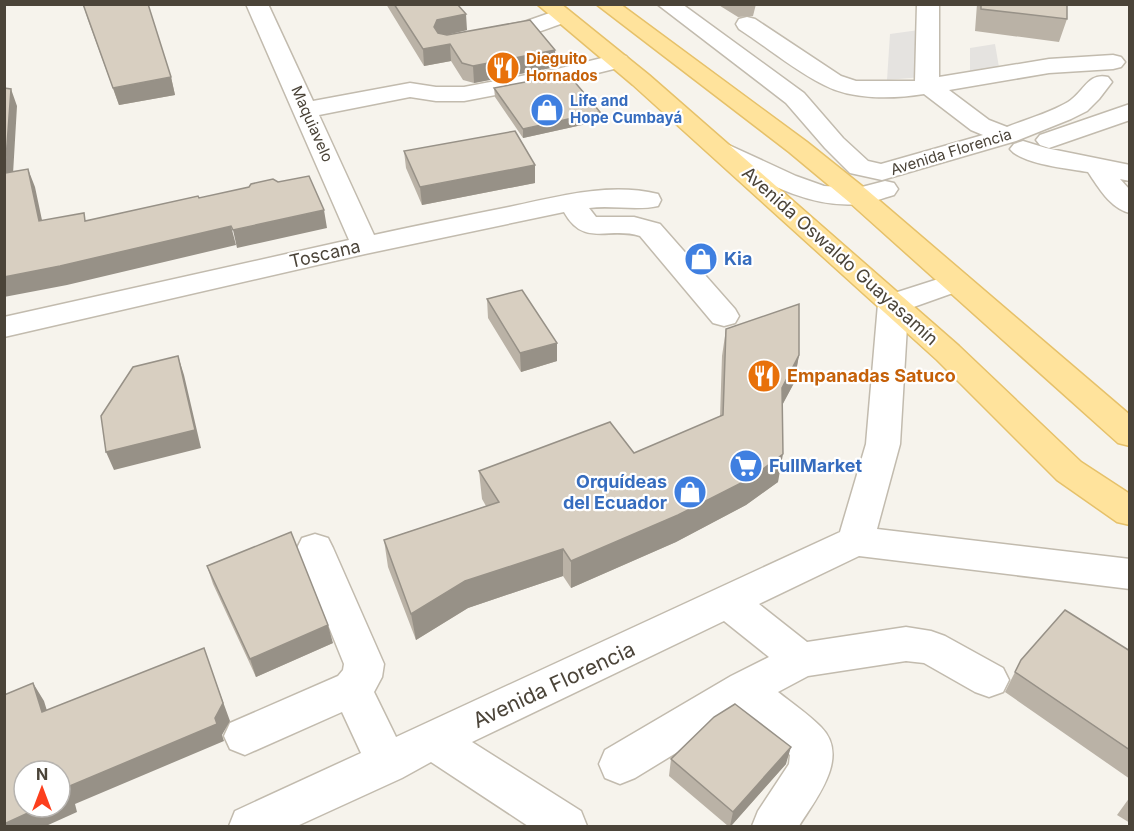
<svg xmlns="http://www.w3.org/2000/svg" width="1134" height="831" font-family="Inter,sans-serif">
<style>
.parking{fill:#e5e3e0}
.lines{fill:none;stroke-linecap:round;stroke-linejoin:round}
.minor-casing{stroke:#c2bbae;stroke-width:3}
.major-casing{stroke:#e6c16a;stroke-width:3}
.minor{fill:#fff;fill-rule:evenodd}
.major{fill:#ffe39c;fill-rule:evenodd}
.wall{fill:#bab2a6}
.shaded-wall{fill:#979187}
.building{fill:#d8cfc1;stroke:#979187;stroke-width:1.5}
.labels{text-anchor:middle;stroke-width:4.5;stroke-linejoin:round;paint-order:stroke}
.far-food-label{font-size:15px;font-weight:bold;fill:#c56008;stroke:#fff;text-anchor:start}
.far-shop-label{font-size:15px;font-weight:bold;fill:#366cbe;stroke:#fff;text-anchor:start}
.far-street-label{font-size:15px;fill:#4b4439;stroke:#fff}
.street-label{font-size:18px;fill:#4b4439;stroke:#fff}
.shop-label{font-size:18px;font-weight:bold;fill:#366cbe;stroke:#fff;text-anchor:start}
.food-label{font-size:18px;font-weight:bold;fill:#c56008;stroke:#fff;text-anchor:start}
.near-street-label{font-size:21px;fill:#4b4439;stroke:#fff}
</style>
<rect width="100%" height="100%" fill="#f6f3ec"/>
<path class="parking" d="M919,30L922,77L887,80L890,34Z
M995,44L1001,79L970,83V48Z"/>
<g class="lines">
<defs>
<path id="minor" d="M246,4H268L313,101L410,83L436,87H464L553,70L618,54L626,56L630,61L626,66L553,84L464,101H436L410,97L319,115L374,235C419,225 464,216 509,207C557,197 608,182 658,194L661,200L658,206C637,211 612,205 589,208L596,217H634L660,224L735,309L739,316L735,323L724,326L713,323L640,236C609,226 584,248 564,212L365,254L4,337V317L349,240Z
M657,4H682L804,93L843,138L868,161L881,164L983,135L971,130L924,94C893,99 852,100 824,85C794,70 767,47 739,29L736,24L739,19L747,17L755,19L841,76L856,81H915L917,4H939V77L1049,59L1113,55L1121,57L1125,62L1121,67L1113,69L1049,73L949,90L989,120L1007,127C1027,119 1049,113 1068,102C1084,92 1088,72 1108,77L1112,82L1099,99L1087,111L1071,119L1016,141L882,180L850,173L825,148L786,103Z
M561,9L569,11L572,16L569,21C546,29 507,46 483,40L480,35L483,30L524,22Z
M1130,104V120L1049,148L1040,145L1036,140L1040,135Z
M720,141L796,176L824,186L858,188L885,181L894,183L898,189L894,195C883,198 871,203 859,204C806,209 756,177 711,154L707,149L711,144Z
M1023,141L1046,148L1130,165V181L1120,179L1130,190V213C1110,208 1099,188 1088,172C1069,169 1021,164 1010,149L1014,144Z
M957,273L967,276L972,282L967,288L908,309L900,444L877,529L1130,559V589L859,556L759,604L807,642L906,627L931,631L945,636L1003,668L1009,680L1003,692L989,697L975,692L924,663L906,661L808,676L778,692C792,703 808,714 821,727C851,757 815,800 799,826H752L758,811L789,764L790,755L743,712L635,778L620,784L605,778L599,764L605,750L731,676L769,657L724,621L472,742L581,811L587,826H528L431,762L402,778L297,826H229L235,811L361,753L342,712L245,755L230,749L224,736L230,723L338,676L343,670L344,664L297,548L302,538L315,534L328,538L333,548L384,664L382,677L374,692L396,737L840,532L866,444L878,304L882,297Z"/>
<path id="major" d="M537,4H561L649,75L959,346L1081,462L1130,494V525L1117,522L1057,480L937,360L633,85Z
M596,4H620L807,142L867,190L1130,415V446L1118,443L849,202L789,152Z"/>
</defs>
<use href="#minor" class="minor-casing"/>
<use href="#major" class="major-casing"/>
<use href="#minor" class="minor"/>
<use href="#major" class="major"/>
</g>
<path class="wall" d="M83,4L171,77L175,95L119,105L88,20Z
M386,4H457L467,30L446,35L556,67L474,83L463,80L451,61L424,66Z
M717,4H756L753,16L738,17Z
M977,4H1067V19L1059,42L975,31Z
M494,88L600,112V121L523,138L495,97Z
M404,151L535,165V183L422,205L406,168Z
M487,299L557,361L521,372L488,318Z
M726,329L799,355L794,383L782,405L778,482L746,505L676,542L571,588L563,576L468,608L416,640L388,567L384,540L486,506L482,499L479,471L634,453L720,417L722,356Z
M207,566L333,643L256,677L213,584Z
M1130,651V779L1005,692L1021,660Z
M671,759L786,764L731,826H728L669,776Z
M1130,797V823L1117,815Z"/>
<path class="shaded-wall" d="M466,14L467,30L438,37L434,27L437,20Z
M450,44L451,61L424,66L423,49Z
M555,50L556,67L474,83L473,66Z
M171,77L175,95L119,105L113,88Z
M11,89L17,106L12,191L5,173Z
M600,112V121L523,138V129Z
M535,165V183L422,205L420,187Z
M28,169L35,187L46,239L39,221Z
M324,210L327,228L237,248L233,230Z
M231,226L236,245L67,285L4,297V277Z
M557,343V361L521,372L520,353Z
M799,355L794,383L777,415L782,388Z
M178,356L184,375L201,448L114,470L106,452Z
M783,454L778,482L746,505L676,542L571,588V561Z
M563,549V576L468,608L416,640L411,614L465,581Z
M328,625L333,643L256,677L250,659Z
M210,666L230,721L222,735L224,741L75,804L77,812L46,826H4V824L41,807H60V798L65,788L215,718Z
M33,683L44,701L53,730L42,712Z
M791,747L786,764L731,826H730L733,812Z"/>
<path class="building" d="M83,4H148L171,77L113,88Z
M394,4H457L466,14L437,20L434,27L438,33L447,35L530,20L555,50L473,66L462,63L450,44L423,49Z
M981,4H1067V19L981,9Z
M568,74L600,112L523,129L494,88Z
M4,88L11,89L5,173L28,169L39,221L84,213L85,221L198,196L199,198L249,187L251,184L273,179L278,182L309,176L324,210L233,230L231,226L60,266L4,277Z
M515,131L535,165L420,187L404,151Z
M522,290L557,343L520,353L487,299Z
M799,304V355L782,388L783,454L751,478L678,515L571,561L563,549L465,581L411,614L384,540L499,502L479,471L610,422L634,453L723,415L726,329Z
M178,356L195,430L106,452L101,416L133,367Z
M291,532L328,625L250,659L207,566Z
M1065,610L1130,651V750L1015,672L1021,660Z
M204,648L223,703L215,718L217,724L65,788L67,795L60,798V771H24V807H41L4,824V695L33,683L42,712Z
M735,704L791,747L733,812L671,759L714,717Z"/>
<defs>
<symbol id="restaurant-disc" viewBox="-11 -11 22 22"><circle r="9.5" fill="#e8710a" stroke="#fff"/><path d="M-5-6h1v4h1v-4h1v4h1v-4h1v5L-1.5 .5V6h-2V.5L-5-1ZM5-6V6H3V1.5H1.5Q1.5-4 5-6Z" fill="#fff"/></symbol>
<symbol id="shop-disc" viewBox="-11 -11 22 22"><circle r="9.5" fill="#3f7fe0" stroke="#fff"/><path d="M-5-2.5h2.3a2.7 3.5 0 0 1 5.4 0H5L5.5 6h-11ZM-1.5-2.5h3a1.5 2.3 0 0 0-3 0Z" fill="#fff"/></symbol>
<symbol id="supermarket-disc" viewBox="-11 -11 22 22"><circle r="9.5" fill="#3f7fe0" stroke="#fff"/><path d="M-6-5.5h2.5l.6 2H6L4.5 2H-2.5L-4.4-4H-6ZM-1.5 3.2a1.3 1.3 0 1 0 .1 0ZM3 3.2a1.3 1.3 0 1 0 .1 0Z" fill="#fff"/></symbol>
</defs>
<g fill-rule="evenodd">
<use href="#restaurant-disc" x="484" y="49" width="38" height="38"/>
<use href="#shop-disc" x="528" y="91" width="38" height="38"/>
<use href="#shop-disc" x="682" y="240" width="38" height="38"/>
<use href="#restaurant-disc" x="745" y="357" width="38" height="38"/>
<use href="#supermarket-disc" x="727" y="447" width="38" height="38"/>
<use href="#shop-disc" x="671" y="473" width="38" height="38"/>
</g>
<g class="labels">
<g class="far-food-label">
<text x="526" y="64">Dieguito<tspan x="526" dy="17">Hornados</tspan></text>
</g>
<g class="far-shop-label">
<text x="570" y="106">Life and<tspan x="570" dy="17">Hope Cumbayá</tspan></text>
</g>
<g class="far-street-label">
<text transform="translate(312 124) rotate(66)" y="5">Maquiavelo</text>
<text transform="translate(951 152) rotate(-17)" y="5">Avenida Florencia</text>
</g>
<g class="street-label">
<text transform="translate(325 254) rotate(-13)" y="6">Toscana</text>
<text transform="translate(840 256) rotate(42)" y="6">Avenida Oswaldo Guayasamín</text>
</g>
<g class="shop-label">
<text x="724" y="265">Kia</text>
<text x="769" y="472">FullMarket</text>
<text x="667" y="488" text-anchor="end">Orquídeas<tspan x="667" dy="21">del Ecuador</tspan></text>
</g>
<g class="food-label">
<text x="787" y="382">Empanadas Satuco</text>
</g>
<g class="near-street-label">
<text transform="translate(554 685) rotate(-25)" y="7">Avenida Florencia</text>
</g>
</g>
<rect width="1134" height="831" fill="none" stroke="#4b4439" stroke-width="12"/>
<g transform="translate(42 789)"><circle r="28" fill="#ffffff" stroke="#b7b4b0" stroke-width="1.5"/>
<path d="M0-4.5L10 22L0 15L-10 22Z" fill="#fc3f1d"/>
<text y="-9" font-size="16" font-weight="bold" text-anchor="middle" fill="#4b4439">N</text>
</g>
</svg>
